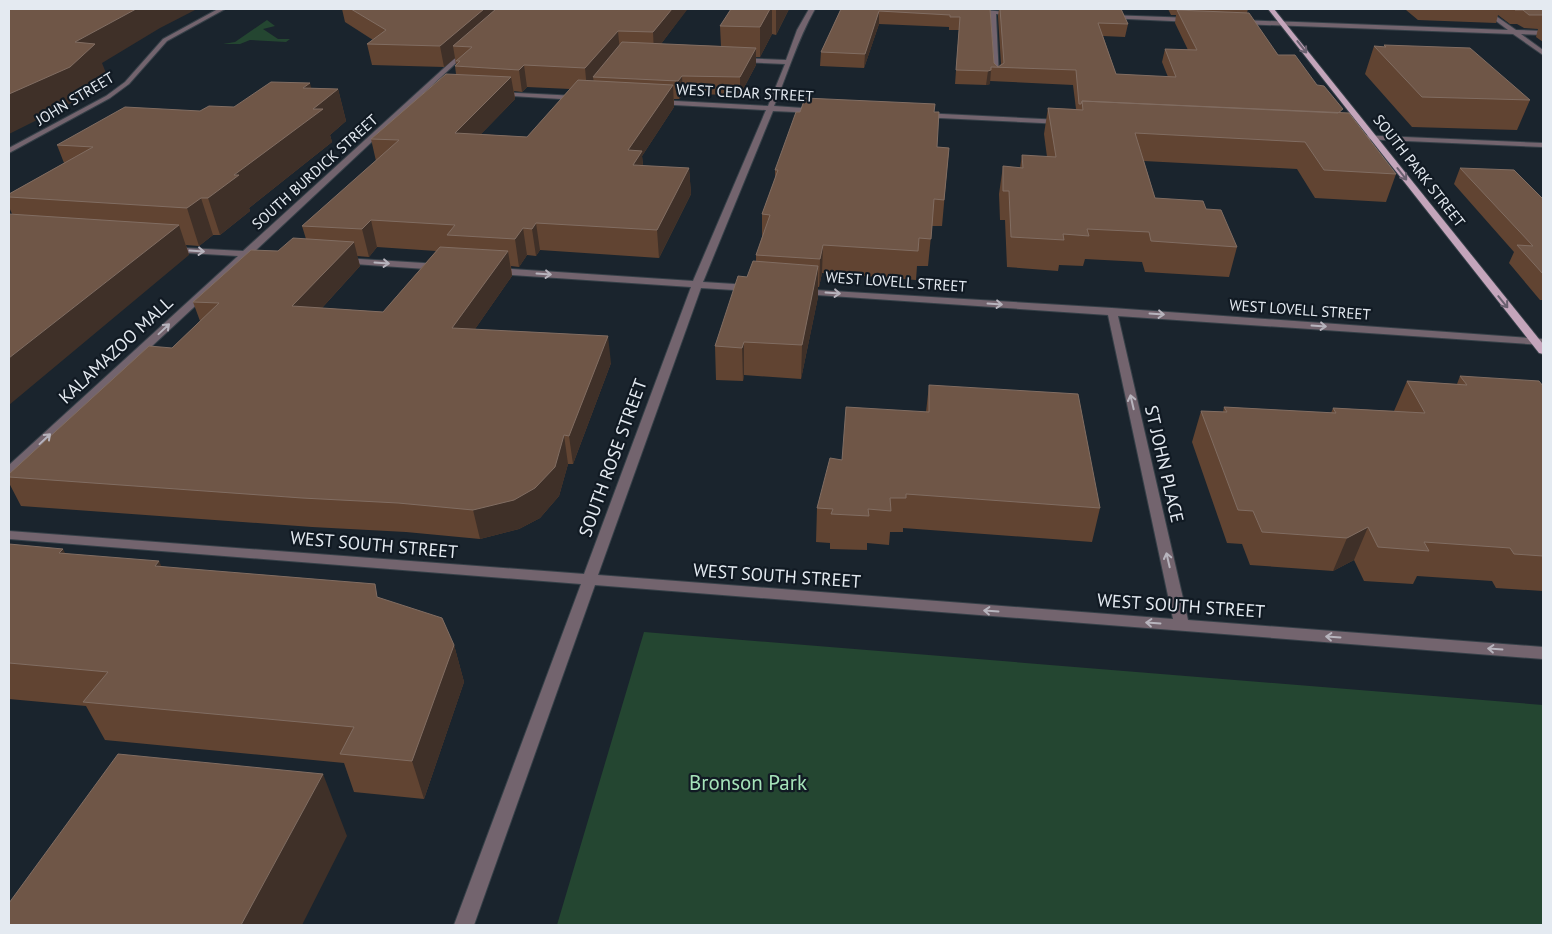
<svg xmlns="http://www.w3.org/2000/svg" width="1552" height="934" font-family="'PT Sans',sans-serif">
<style>
.green{fill:#244631}
.lines{fill:none;stroke-linecap:round;stroke-linejoin:round}
.minor-casing{stroke:#364048;stroke-width:2}
.major-casing{stroke:#364048;stroke-width:2}
.minor{fill:#73646e;fill-rule:evenodd}
.major{fill:#c4a5bb;fill-rule:evenodd}
.wall{fill:#614432;fill-rule:evenodd}
.shaded-wall{fill:#3f3028}
.building{fill:#6f5647;stroke:#816d62}
.oneway{stroke:#6a606f}
.oneway2{stroke:#b7b4bd}
.labels{text-anchor:middle;stroke-width:4.5;stroke-linejoin:round;paint-order:stroke}
.far-street-label{font-size:15px;fill:#e4eaf1;stroke:#111a23}
.street-label{font-size:18px;fill:#e4eaf1;stroke:#111a23}
.near-park-label{font-size:21px;fill:#a5e3b9;stroke:#111a23}
</style>
<rect width="100%" height="100%" fill="#1a242d"/>
<path class="green" d="M267,20L275,26L263,29L278,39H290L286,42L250,40L240,44H223L235,42Z
M644,632L1543,705V925H557Z"/>
<g class="lines">
<defs>
<path id="minor" d="M218,9H225L167,41L129,84L110,98L9,153V148L106,96L125,82L163,39Z
M809,9H815C797,41 788,73 774,106L817,109L821,111L817,113L773,111L703,282L750,285L755,288L750,291L701,288L598,575L1173,619L1108,315L802,294L797,291L799,289L1112,308L1543,339V345L1118,316L1188,620L1543,647V659L595,585L474,925H454L581,584L9,539V531L584,574L691,287L495,274L490,271L495,268L693,281L766,110L657,104L653,102L657,100L768,106L785,64L740,62L737,60L740,58L786,60L797,30Z
M973,9L1018,13L1015,15L996,14L999,78L994,77L990,14L971,12Z
M1480,9H1486L1516,30L1543,31V35L1521,34L1543,50V55L1513,34L1240,24L1237,22L1240,20L1508,30Z
M1108,15L1193,18L1196,20L1193,22L1106,18Z
M465,49L470,50L254,252L266,253V257H248L13,475L9,476V465L238,256L171,252L166,249L168,247L243,251Z
M498,92L577,96L580,98L577,100L496,95L495,94Z
M922,113L1062,120L1066,122L1062,124L919,117L918,115Z
M1358,135L1543,143V147L1361,139H1358Z
M343,258L440,264L445,267L440,270L340,263L338,261Z"/>
<path id="major" d="M1268,9H1274L1543,344V354L1539,353Z"/>
</defs>
<use href="#minor" class="minor-casing"/>
<use href="#major" class="major-casing"/>
<use href="#minor" class="minor"/>
<use href="#major" class="major"/>
</g>
<path class="wall" d="M342,9H687L661,44L721,46L720,26L731,9H789L776,35L772,34L760,57H756V65L740,95L683,94L679,99H674V107L642,156L643,166L689,168L691,194L659,258L540,250L536,256L527,255L519,267L511,266L512,276L475,329L611,363L573,464H568L559,496L540,518L519,529L480,539L406,532L312,527L21,506L9,483V474L172,348L200,321L193,302L278,251L306,239L302,226L376,161L371,139L456,74L455,66L456,65L455,58L444,67L372,65L367,44L373,40L345,22ZM527,87L570,89L527,137L481,134L515,99L514,91L522,92ZM377,247L436,251L383,312L322,308L360,266L357,256L369,257Z
M841,9H990L994,63L998,67L1001,64L998,16L999,9H1121L1128,24L1125,37L1103,36L1116,74L1168,77L1162,62L1165,49L1188,50L1175,23L1176,15H1171L1168,9H1248L1247,13L1278,55L1317,85L1396,174L1386,202L1315,198L1297,169L1144,161L1155,198L1206,209L1237,247L1229,277L1145,272L1142,262L1085,259L1083,266L1059,265L1058,271L1007,267L1005,220H1000L999,194L1003,166L1020,168L1022,155L1047,157L1044,134L1048,108L1076,109L1073,85L990,81V84L986,85L955,84L959,30H949V27L879,24L864,68L820,66L821,52Z
M1373,9H1543V42L1536,37L1538,29L1524,28L1517,24H1510L1498,15L1496,23L1418,20L1406,10Z
M1384,45L1530,100L1517,130L1412,127L1365,74L1374,46L1384,47Z
M311,88L338,89L346,121L330,135L332,142L249,208L250,211L220,235H213L199,246L186,245L189,255L12,214L9,207V194L64,163L57,145L200,111L234,107Z
M937,147L949,148L942,226H932L928,266H917L916,280L822,273L819,287H818V297L801,379L744,375L743,381L716,380L715,346L747,277L756,262V255L762,237V214L775,179V170Z
M1460,168L1543,199V300H1540L1509,263L1514,252L1454,184Z
M1460,376L1543,386V591L1496,588L1492,581L1417,576L1413,584L1364,581L1354,560L1333,571L1250,565L1242,544L1227,543L1192,442L1201,411L1223,412L1224,407L1331,413L1333,408L1394,411L1407,381L1457,384Z
M929,385L1100,508L1092,542L903,528V532H890L889,545L867,543V550L830,549V543L816,542L817,508L842,460L926,412Z
M9,544L66,554L379,598L454,645L464,682L424,799L354,792L344,763L105,740L86,706L9,699Z"/>
<path class="shaded-wall" d="M136,9H197L160,28L102,63L106,73L81,98L9,134V94L75,42Z
M484,9H508L453,46L455,58L444,67L440,46Z
M672,9H687V10L654,53L653,32Z
M770,9H772V34L760,57V27Z
M776,9H789L776,35Z
M879,11V24L864,68L865,54Z
M618,31L620,52L593,77L594,83L587,90L585,68Z
M756,48V65L740,95V77Z
M524,65L527,87L522,92L519,70Z
M991,70L990,84L986,85L988,71Z
M682,76L683,94L679,99L678,81Z
M511,77L515,99L459,157L455,133Z
M310,83L316,107L338,89L346,121L330,135L332,142L249,208L250,211L220,235L208,198L234,175L303,88Z
M673,85L674,107L642,156L644,176L635,191L628,150Z
M689,168L691,194L659,258L657,230Z
M201,198L213,235L199,246L187,208Z
M371,220L377,247L369,257L362,229Z
M536,223L540,250L536,256L532,229Z
M179,225L189,255L9,405V358Z
M523,228L527,255L519,267L515,239Z
M354,242L360,266L300,332L292,306Z
M823,245L822,273L819,287L820,259Z
M508,251L512,276L457,355L452,328Z
M818,266V297L801,379L802,345Z
M608,336L611,363L573,464L569,436Z
M744,342V375L743,381L742,348Z
M564,435L568,464L559,496L540,518L519,529L480,539L473,510Z
M1368,527L1354,560L1333,571L1347,538Z
M63,549L82,586L59,553Z
M159,561L176,598L155,566Z
M454,645L464,682L424,799L412,761Z
M323,774L347,836L302,925H241Z"/>
<path class="building" d="M9,9H136L75,42L95,44L70,67L9,94Z
M351,9H484L440,46L367,44L386,30Z
M496,9H672L653,32L618,31L585,68L524,65L519,70L455,66L460,61H456L472,47L453,46Z
M731,9H770L760,27L720,26Z
M841,9H990L994,63L998,67L1004,63L1000,9H1121L1128,24L1098,23L1116,74L1176,77L1165,49L1197,50L1177,10L1249,13L1278,55H1295L1317,85L1324,86L1343,109L1338,113L1082,101L1081,104H1079L1076,70L991,67V70L988,71L956,70L960,17H950V15L879,11L865,54L821,52Z
M1514,9H1543V15H1529L1523,10H1515Z
M622,42L756,48L740,77L682,76L678,81L593,77Z
M1384,45L1470,48L1530,100L1422,97L1374,46L1386,47Z
M446,74L511,77L455,133L527,137L578,80L673,85L628,150L642,151L633,165L689,168L657,230L536,223L532,229L523,228L515,239L447,235L455,225L371,220L362,229L302,226L399,140L371,139Z
M271,82L310,83L303,88L338,89L313,109H323L234,175H239L208,198H201L187,208L9,197V194L93,147L57,145L125,107L200,111L209,106L234,107Z
M805,98L935,104L934,112H939L937,147L949,148L944,200L934,199L931,239L919,238L918,251L823,245L820,259L756,255L770,215L762,214L778,170H775L796,112H800Z
M1082,101L1349,113L1396,174L1324,170L1305,142L1135,133L1155,198L1203,201L1206,209L1221,210L1237,247L1151,241L1149,232L1087,229L1089,236L1063,234L1064,240L1011,237L1009,191H1003V166L1023,168L1022,155L1056,157L1048,108L1083,110Z
M1460,168L1514,170L1543,199V274L1517,245L1533,246Z
M9,214L179,225L9,358Z
M293,238L354,242L292,306L383,312L440,247L508,251L452,328L608,336L569,436L564,435L555,467L535,488L514,500L473,510L398,503L302,498L9,477V474L149,346L172,348L219,303L193,302L251,250L278,251Z
M753,261L818,266L802,345L744,342L742,348L715,346L738,276L747,277Z
M1460,376L1539,381L1543,386V556L1514,554L1510,548L1424,542L1429,551L1378,547L1368,527L1347,538L1262,532L1253,511L1238,510L1201,411L1227,412L1224,407L1336,413L1333,408L1425,413L1407,381L1467,385Z
M929,385L1078,394L1100,508L906,494V498H890L891,511L868,509L869,516L831,514L833,509L817,508L830,458L842,460L846,407L929,412Z
M9,544L63,549L59,553L159,561L155,566L375,584L377,597L442,618L454,645L412,761L340,754L354,727L83,702L108,672L9,663Z
M118,754L323,774L241,925H9V903Z"/>
<defs><path id="oneway-shaft" d="M-6 0H5M1.5-3L5.5 0L1.5 3" fill="none" stroke-width="1.6" stroke-linecap="round" stroke-linejoin="round" transform="scale(1.25)"/></defs>
<g class="oneway">
<use href="#oneway-shaft" transform="translate(1302 47) rotate(52)"/>
<use href="#oneway-shaft" transform="translate(1402 174) rotate(52)"/>
<use href="#oneway-shaft" transform="translate(1503 302) rotate(51)"/>
</g>
<g class="oneway2">
<use href="#oneway-shaft" transform="translate(197 251) rotate(4)"/>
<use href="#oneway-shaft" transform="translate(382 263) rotate(4)"/>
<use href="#oneway-shaft" transform="translate(544 274) rotate(4)"/>
<use href="#oneway-shaft" transform="translate(833 293) rotate(4)"/>
<use href="#oneway-shaft" transform="translate(995 304) rotate(4)"/>
<use href="#oneway-shaft" transform="translate(1157 314) rotate(4)"/>
<use href="#oneway-shaft" transform="translate(1319 326) rotate(4)"/>
<use href="#oneway-shaft" transform="translate(164 329) rotate(-43)"/>
<use href="#oneway-shaft" transform="translate(1132 402) rotate(-103)"/>
<use href="#oneway-shaft" transform="translate(45 439) rotate(-43)"/>
<use href="#oneway-shaft" transform="translate(1168 560) rotate(-103)"/>
<use href="#oneway-shaft" transform="translate(991 611) rotate(-176)"/>
<use href="#oneway-shaft" transform="translate(1153 623) rotate(-176)"/>
<use href="#oneway-shaft" transform="translate(1333 637) rotate(-176)"/>
<use href="#oneway-shaft" transform="translate(1495 649) rotate(-176)"/>
</g>
<g class="labels">
<g class="far-street-label">
<text transform="translate(745 93) rotate(3)" y="5">WEST CEDAR STREET</text>
<text transform="translate(75 99) rotate(-31)" y="5">JOHN STREET</text>
<text transform="translate(1419 171) rotate(52)" y="5">SOUTH PARK STREET</text>
<text transform="translate(315 172) rotate(-42)" y="5">SOUTH BURDICK STREET</text>
<text transform="translate(896 282) rotate(4)" y="5">WEST LOVELL STREET</text>
<text transform="translate(1300 310) rotate(4)" y="5">WEST LOVELL STREET</text>
</g>
<g class="street-label">
<text transform="translate(116 350) rotate(-43)" y="6">KALAMAZOO MALL</text>
<text transform="translate(613 458) rotate(-70)" y="6">SOUTH ROSE STREET</text>
<text transform="translate(1164 464) rotate(77)" y="6">ST JOHN PLACE</text>
<text transform="translate(374 545) rotate(5)" y="6">WEST SOUTH STREET</text>
<text transform="translate(777 576) rotate(4)" y="6">WEST SOUTH STREET</text>
<text transform="translate(1181 606) rotate(4)" y="6">WEST SOUTH STREET</text>
</g>
<g class="near-park-label">
<text x="748" y="790">Bronson Park</text>
</g>
</g>
<rect width="1552" height="934" fill="none" stroke="#e4eaf1" stroke-width="20"/>
</svg>
